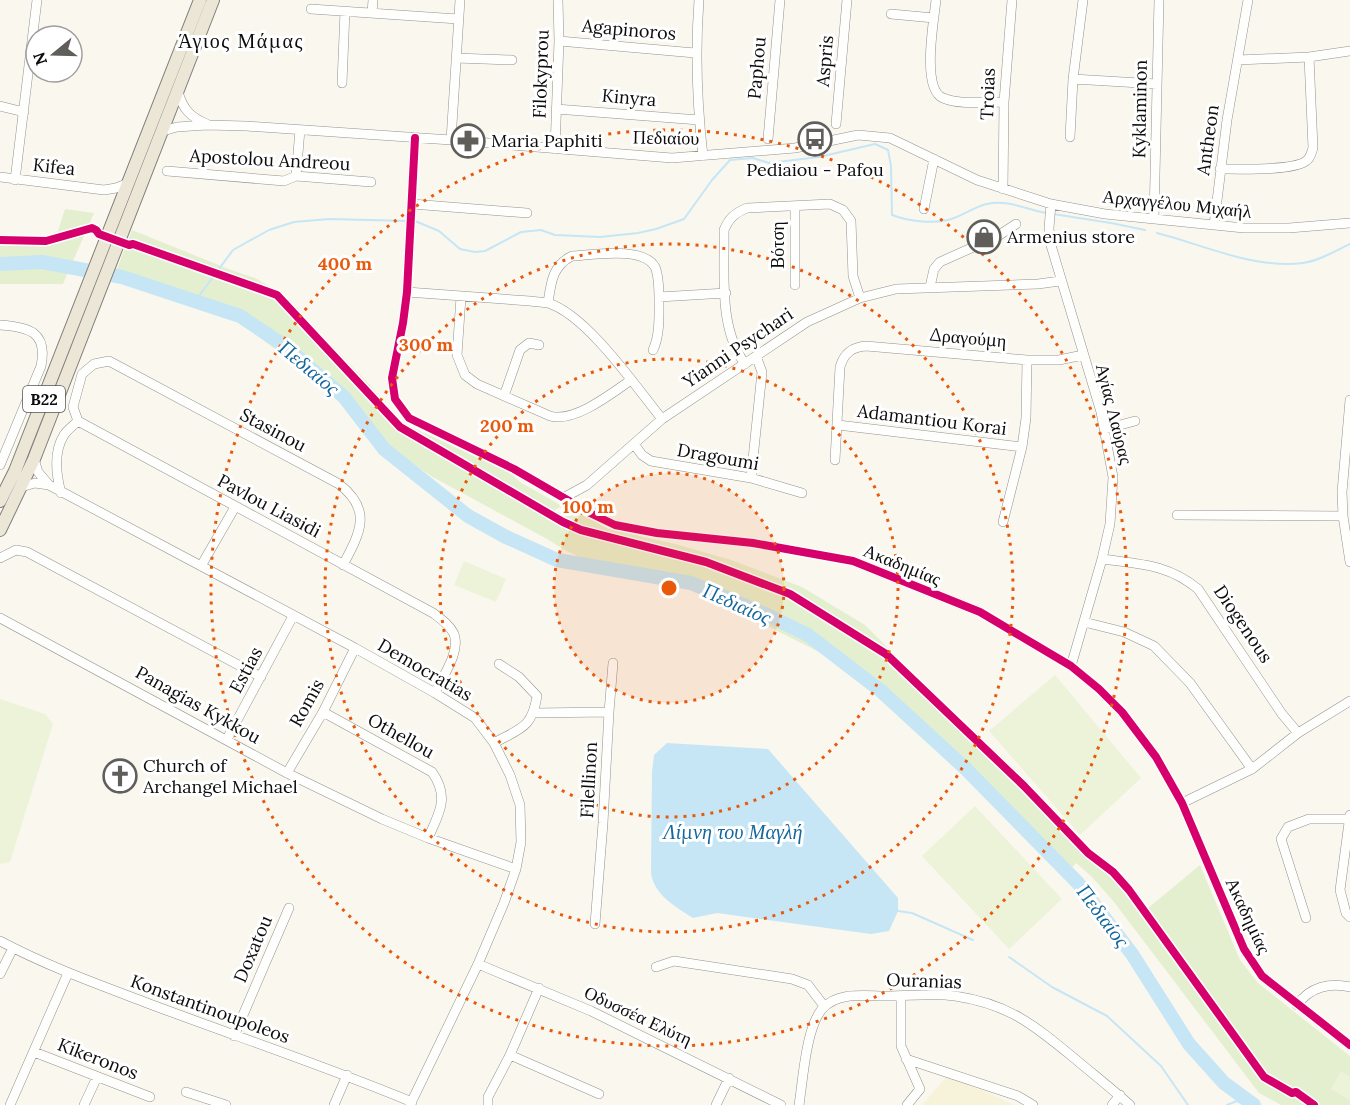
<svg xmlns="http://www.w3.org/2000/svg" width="1350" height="1105" font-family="Lora,serif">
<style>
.farmland{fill:#f7f3db}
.green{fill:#e4efcf}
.pitch{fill:#edf3d8}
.water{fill:#c6e6f5}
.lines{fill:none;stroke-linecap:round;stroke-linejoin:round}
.stream{stroke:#c6e6f5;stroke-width:2}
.river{stroke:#c6e6f5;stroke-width:14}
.minor-casing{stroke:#93928e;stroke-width:10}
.major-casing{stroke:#807f7c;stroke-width:14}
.minor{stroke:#fefefd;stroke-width:9}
.major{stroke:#ece6d7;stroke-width:12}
.cycleway-casing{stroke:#fff;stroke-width:11}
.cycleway{stroke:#d6006c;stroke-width:8}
.ring{fill:none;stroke:#e8590c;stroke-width:3;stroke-dasharray:3 6}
.labels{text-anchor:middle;stroke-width:6;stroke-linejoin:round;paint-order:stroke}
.shield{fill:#fff;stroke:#555;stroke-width:1.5}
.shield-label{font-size:16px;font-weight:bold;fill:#0c0c0c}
.street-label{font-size:18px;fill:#0c0c0c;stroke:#fff}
.poi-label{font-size:18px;fill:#0c0c0c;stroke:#fff;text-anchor:start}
.neighbourhood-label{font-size:20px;letter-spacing:1.5px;fill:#0c0c0c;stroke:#fff}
.water-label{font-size:20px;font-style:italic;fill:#14679e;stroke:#fff}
.centre{fill:#e8590c;stroke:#fff;stroke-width:3}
.ring-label{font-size:18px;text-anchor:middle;font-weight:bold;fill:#e8590c;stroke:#fff;stroke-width:6;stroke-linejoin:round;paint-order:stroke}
</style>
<rect width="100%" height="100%" fill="#faf7ef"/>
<path class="farmland" d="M947,1076L991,1094L1014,1105H922Z"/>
<path class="green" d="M65,209L94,213L63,284H0V234L42,239L58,231Z
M132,230L231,270L255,278L281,293L370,385L397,418L407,425L509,472L520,482L562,506L563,510L560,507L554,511L569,516L573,509L608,529L675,544L731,560L802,587L865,625L937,697L1017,771L1094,857L1115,870L1147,909L1200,865L1240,960L1258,983L1350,1056V1105H1281L1259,1093L1114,902L1092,877L1076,863L1072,868L948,745L881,687L827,656L674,579L581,558L563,549L547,539L431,476L388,447L344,400L252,332L210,304H200L159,293L117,269Z"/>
<path class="pitch" d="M464,561L506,579L496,602L454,585Z
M1055,675L1141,778L1080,835L989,731Z
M0,699L45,714L53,724L10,862L0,864Z
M975,806L1062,899L1009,949L922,856Z
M1341,1071L1350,1077V1100L1331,1089Z"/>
<path class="water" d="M667,743L768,749L898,898V911L889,931L871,934L717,913L693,918C676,907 654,895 651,873L652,772L654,755Z"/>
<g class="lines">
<path class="stream" d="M1053,214L1111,223L1145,230
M415,221L439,231L460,249L475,252L485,251L521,232L541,230L555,235L600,237L638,233L656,229L684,219L712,180L730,160L753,158L769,163L819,157L875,144L888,150L891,166L892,215C908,221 931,224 948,220C961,217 973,207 987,204C1007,199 1028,210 1047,213
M1157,233C1204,245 1253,269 1303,263C1319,261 1335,251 1350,244
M196,300L233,250L269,230L294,222L329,219L409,221
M898,911L912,913L973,940
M1009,957L1052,987L1107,1016L1161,1066L1188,1105
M1227,1105L1237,1101L1244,1105"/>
<path class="river" d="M0,264L42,262L122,277L240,316L285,346L344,397L384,449L468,516L506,537L557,560L691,583L765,614L808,635L881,691L966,769L1078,883L1132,954L1189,1044L1224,1083L1254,1105"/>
<defs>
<path id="minor" d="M699,0C695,53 697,104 703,156
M936,0C934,20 921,89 943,98C960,105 985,102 1004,102
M311,9L458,19
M372,13L373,0
M891,14L934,18
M559,41L695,53
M456,58L512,60
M1238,60L1309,57L1350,51
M1073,79L1157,84
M342,83L345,11
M178,92C183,109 190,117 207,124
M0,106L24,112
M556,109L699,120
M836,124L847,0
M163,131L177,127L207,125L246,126L451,140L672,158L795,148L858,135L890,138L977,180L1051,204L1105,214L1244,228H1289L1350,223
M1070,137L1073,79L1083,0
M415,138L407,292L403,323L392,378L395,399L409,418L514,469L588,512L615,525L657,533L753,543L853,561L980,612L1071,666L1099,689L1122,712L1156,757L1182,803L1244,949L1262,976L1350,1045
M768,139L780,0
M451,140L460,0
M555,149L559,41L558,0
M1220,169C1239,169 1293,171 1306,161C1311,158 1311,153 1313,148L1309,57
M167,171L284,181L296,176L371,182
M296,176L300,130
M0,177L104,190L116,188L129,183
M15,180L37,0
M1003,189L1004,102L1012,0
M412,204L527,213
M1051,204L1049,228L1050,242L1101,412L1113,477L1110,524L1102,559L1071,666
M924,209L934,159
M1154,219L1159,0
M1214,225L1227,120L1248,0
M795,285V206
M930,287L934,269L940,262L998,236L1016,224
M407,292L530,301C536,302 542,302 548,303C587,315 636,387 662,419
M461,297L457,355L465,375L477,384L550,416C574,423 611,394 631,380
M659,297L726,293
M548,303C551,283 552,266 572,256C593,255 643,246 655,267C659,276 659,290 659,300C659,316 660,335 653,350
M0,325C29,327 48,332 41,366L0,465
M745,364C718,327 725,274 724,230C729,218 735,213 747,208L830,204L843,210L851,221L853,276L860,298
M504,396L520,350L529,343L539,345
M1350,400L1342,492L1343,516L1350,562
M838,425L1022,447
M1105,429L1135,421
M634,444L642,455L651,461L751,478L802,493
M34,459L38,472L49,485L355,648L435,693L475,718L494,743L510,775L520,805L521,842L516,869L504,903L478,964L410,1105
M835,460L840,367C844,353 852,347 866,346L1027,360H1059L1083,355
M751,478L762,372L756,356
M21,487L35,483L49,485
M61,493C56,474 53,452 64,435C67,430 74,425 78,421
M565,497L587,485L662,419L807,322L860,298L896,289L1038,284L1060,281
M1177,515L1343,516
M1003,522L1022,447L1026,418L1027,360
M0,558L16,550L27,552L261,677
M1102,559C1139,564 1168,564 1198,589L1282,714L1298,733
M343,565C360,533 373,510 339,484L109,361L94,364L82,374L73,407L78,421L433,613C441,619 450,625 454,634C461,652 442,677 435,693
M201,566L235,507
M0,618L287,773L382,819L428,838L516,869
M1084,622L1124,632L1154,646L1190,683L1252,769
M323,712L432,772C450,797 439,814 428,838
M609,712L613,663
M534,713L609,712L603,823L595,924
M227,739L293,616
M494,743C521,728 532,728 537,696L519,677L499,664
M287,773L323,712L355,648
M1182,803L1252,769L1298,733L1350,701
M1350,815L1340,890L1346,913L1350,917
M1306,918L1281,839L1288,827L1309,819H1349
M0,941C47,966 97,984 147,1003C235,1036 325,1066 412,1102
M478,964L591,1011L781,1105
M656,967L674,961L792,979L808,985L824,1006
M0,974L13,948
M901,996V1046L920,1089L907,1105
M1297,1005C1310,987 1330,982 1350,987
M234,1036L289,908
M34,1052L150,1097
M510,1055L599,1094
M906,1059L1018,1096L1033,1105
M186,1092L226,1105
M10,1105L68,973
M84,1105L97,1077
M334,1105L347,1075
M488,1105V1097L510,1055L539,988
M716,1105L729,1078
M799,1105C803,1079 806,1028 822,1009C838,991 866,996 887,996C910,996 933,993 955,996C1009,1004 1034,1025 1074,1058C1093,1074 1112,1089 1130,1105
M1112,1105L1120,1095"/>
<path id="major" d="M0,501L15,471L200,0
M0,530L34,459L213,0"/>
</defs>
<use href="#minor" class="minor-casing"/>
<use href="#major" class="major-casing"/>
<use href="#minor" class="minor"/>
<use href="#major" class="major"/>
<defs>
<path id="cycleway" d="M415,138L407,292L403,323L392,378L395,399L409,418L514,469L588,512L615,525L657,533L753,543L853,561L980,612L1071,666L1099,689L1122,712L1156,757L1182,803L1244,949L1262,976L1350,1045
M0,240L46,241L92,228L96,230L99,234L129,245L133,244L277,295L400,427L563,522L581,530L706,562L790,594L886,654L1024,786L1088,853L1113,872L1129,890L1264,1077L1292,1093L1296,1092L1314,1105"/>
</defs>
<use href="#cycleway" class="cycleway-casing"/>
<use href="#cycleway" class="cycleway"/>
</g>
<circle cx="669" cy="588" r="115" fill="#e8590c" fill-opacity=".12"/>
<g class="ring">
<circle cx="669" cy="588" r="115"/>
<circle cx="669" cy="588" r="229"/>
<circle cx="669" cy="588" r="344"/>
<circle cx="669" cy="588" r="458"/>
</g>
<defs>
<symbol id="bus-ring" viewBox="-11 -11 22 22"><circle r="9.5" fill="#fff" stroke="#5f5e5b" stroke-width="1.5"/><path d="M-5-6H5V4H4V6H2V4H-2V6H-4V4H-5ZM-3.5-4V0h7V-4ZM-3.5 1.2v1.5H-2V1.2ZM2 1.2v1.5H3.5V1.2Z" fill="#5f5e5b"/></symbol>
<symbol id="pharmacy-ring" viewBox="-11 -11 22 22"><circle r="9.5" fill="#fff" stroke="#5f5e5b" stroke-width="1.5"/><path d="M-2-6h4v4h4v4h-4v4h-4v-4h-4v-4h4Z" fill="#5f5e5b"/></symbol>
<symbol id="shop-ring" viewBox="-11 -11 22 22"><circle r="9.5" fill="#fff" stroke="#5f5e5b" stroke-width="1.5"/><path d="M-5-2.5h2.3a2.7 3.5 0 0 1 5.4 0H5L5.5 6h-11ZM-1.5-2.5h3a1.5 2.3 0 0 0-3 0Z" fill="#5f5e5b"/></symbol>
<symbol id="church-ring" viewBox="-11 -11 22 22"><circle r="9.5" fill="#fff" stroke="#5f5e5b" stroke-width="1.5"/><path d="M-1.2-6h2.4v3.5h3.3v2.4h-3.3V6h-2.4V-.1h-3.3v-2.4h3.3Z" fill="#5f5e5b"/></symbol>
</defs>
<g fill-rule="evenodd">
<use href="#bus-ring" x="796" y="120" width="38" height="38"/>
<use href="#pharmacy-ring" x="449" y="122" width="38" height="38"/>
<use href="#shop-ring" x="965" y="218" width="38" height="38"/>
<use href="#church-ring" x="101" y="757" width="38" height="38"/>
</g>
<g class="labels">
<rect class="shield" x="23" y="386" width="42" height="26" rx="4.5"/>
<g class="shield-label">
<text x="44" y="405">B22</text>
</g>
<g class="street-label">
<text transform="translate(629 30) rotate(5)" y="6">Agapinoros</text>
<text transform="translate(825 61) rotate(-85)" y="6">Aspris</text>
<text transform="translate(757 68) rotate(-85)" y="6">Paphou</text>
<text transform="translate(541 74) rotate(-88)" y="6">Filokyprou</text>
<text transform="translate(988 94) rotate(-88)" y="6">Troias</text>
<text transform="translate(629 98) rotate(5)" y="6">Kinyra</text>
<text transform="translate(1140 109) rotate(-89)" y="6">Kyklaminon</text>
<text transform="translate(666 138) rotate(1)" y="6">Πεδιαίου</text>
<text transform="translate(1208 140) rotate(-82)" y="6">Antheon</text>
<text transform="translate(270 160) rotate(3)" y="6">Apostolou Andreou</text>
<text transform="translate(54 167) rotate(6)" y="6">Kifea</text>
<text transform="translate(1177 204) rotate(6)" y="6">Αρχαγγέλου Μιχαήλ</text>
<text transform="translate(778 245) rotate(-90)" y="6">Βότση</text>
<text transform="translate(968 338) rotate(5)" y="6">Δραγούμη</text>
<text transform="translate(738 348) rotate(-34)" y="6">Yianni Psychari</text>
<text transform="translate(1114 414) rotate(76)" y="6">Αγίας Λαύρας</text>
<text transform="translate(932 420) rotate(7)" y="6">Adamantiou Korai</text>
<text transform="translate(273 430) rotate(28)" y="6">Stasinou</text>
<text transform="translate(718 457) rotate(10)" y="6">Dragoumi</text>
<text transform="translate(269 506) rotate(28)" y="6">Pavlou Liasidi</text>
<text transform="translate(902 565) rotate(22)" y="6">Ακαδημίας</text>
<text transform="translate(1243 624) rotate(56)" y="6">Diogenous</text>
<text transform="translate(246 670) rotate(-62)" y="6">Estias</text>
<text transform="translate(425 670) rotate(30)" y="6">Democratias</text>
<text transform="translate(307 703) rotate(-61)" y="6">Romis</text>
<text transform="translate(198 705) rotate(29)" y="6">Panagias Kykkou</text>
<text transform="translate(401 736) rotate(29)" y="6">Othellou</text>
<text transform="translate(589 780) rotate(-87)" y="6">Filellinon</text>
<text transform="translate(1248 916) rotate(65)" y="6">Ακαδημίας</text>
<text transform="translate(253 949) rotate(-67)" y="6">Doxatou</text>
<text transform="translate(924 981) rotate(2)" y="6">Ouranias</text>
<text transform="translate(210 1009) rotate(20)" y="6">Konstantinoupoleos</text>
<text transform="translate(638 1016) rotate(25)" y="6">Οδυσσέα Ελύτη</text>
<text transform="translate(98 1059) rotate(21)" y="6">Kikeronos</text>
</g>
<g class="poi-label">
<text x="491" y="147">Maria Paphiti</text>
<text x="815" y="176" text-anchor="middle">Pediaiou - Pafou</text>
<text x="1007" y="243">Armenius store</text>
<text x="143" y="772">Church of<tspan x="143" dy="21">Archangel Michael</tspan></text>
</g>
<g class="neighbourhood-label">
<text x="241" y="48">Άγιος Μάμας</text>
</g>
<g class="water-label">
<text transform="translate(309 368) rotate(40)" y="7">Πεδιαίος</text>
<text transform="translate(737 604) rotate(24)" y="7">Πεδιαίος</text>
<text x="733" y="839">Λίμνη του Μαγλή</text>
<text transform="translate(1103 916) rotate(53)" y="7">Πεδιαίος</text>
</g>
</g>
<circle cx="669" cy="588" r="9" class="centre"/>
<g class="ring-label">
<text x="345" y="270">400 m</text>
<text x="426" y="351">300 m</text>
<text x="507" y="432">200 m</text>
<text x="588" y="513">100 m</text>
</g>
<g transform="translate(54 54) rotate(251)"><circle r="28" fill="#ffffff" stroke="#9e9e9e" stroke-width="1.5"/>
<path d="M0-4.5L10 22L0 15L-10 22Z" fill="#5f5e5b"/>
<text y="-9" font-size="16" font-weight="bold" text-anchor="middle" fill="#0c0c0c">N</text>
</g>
</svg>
